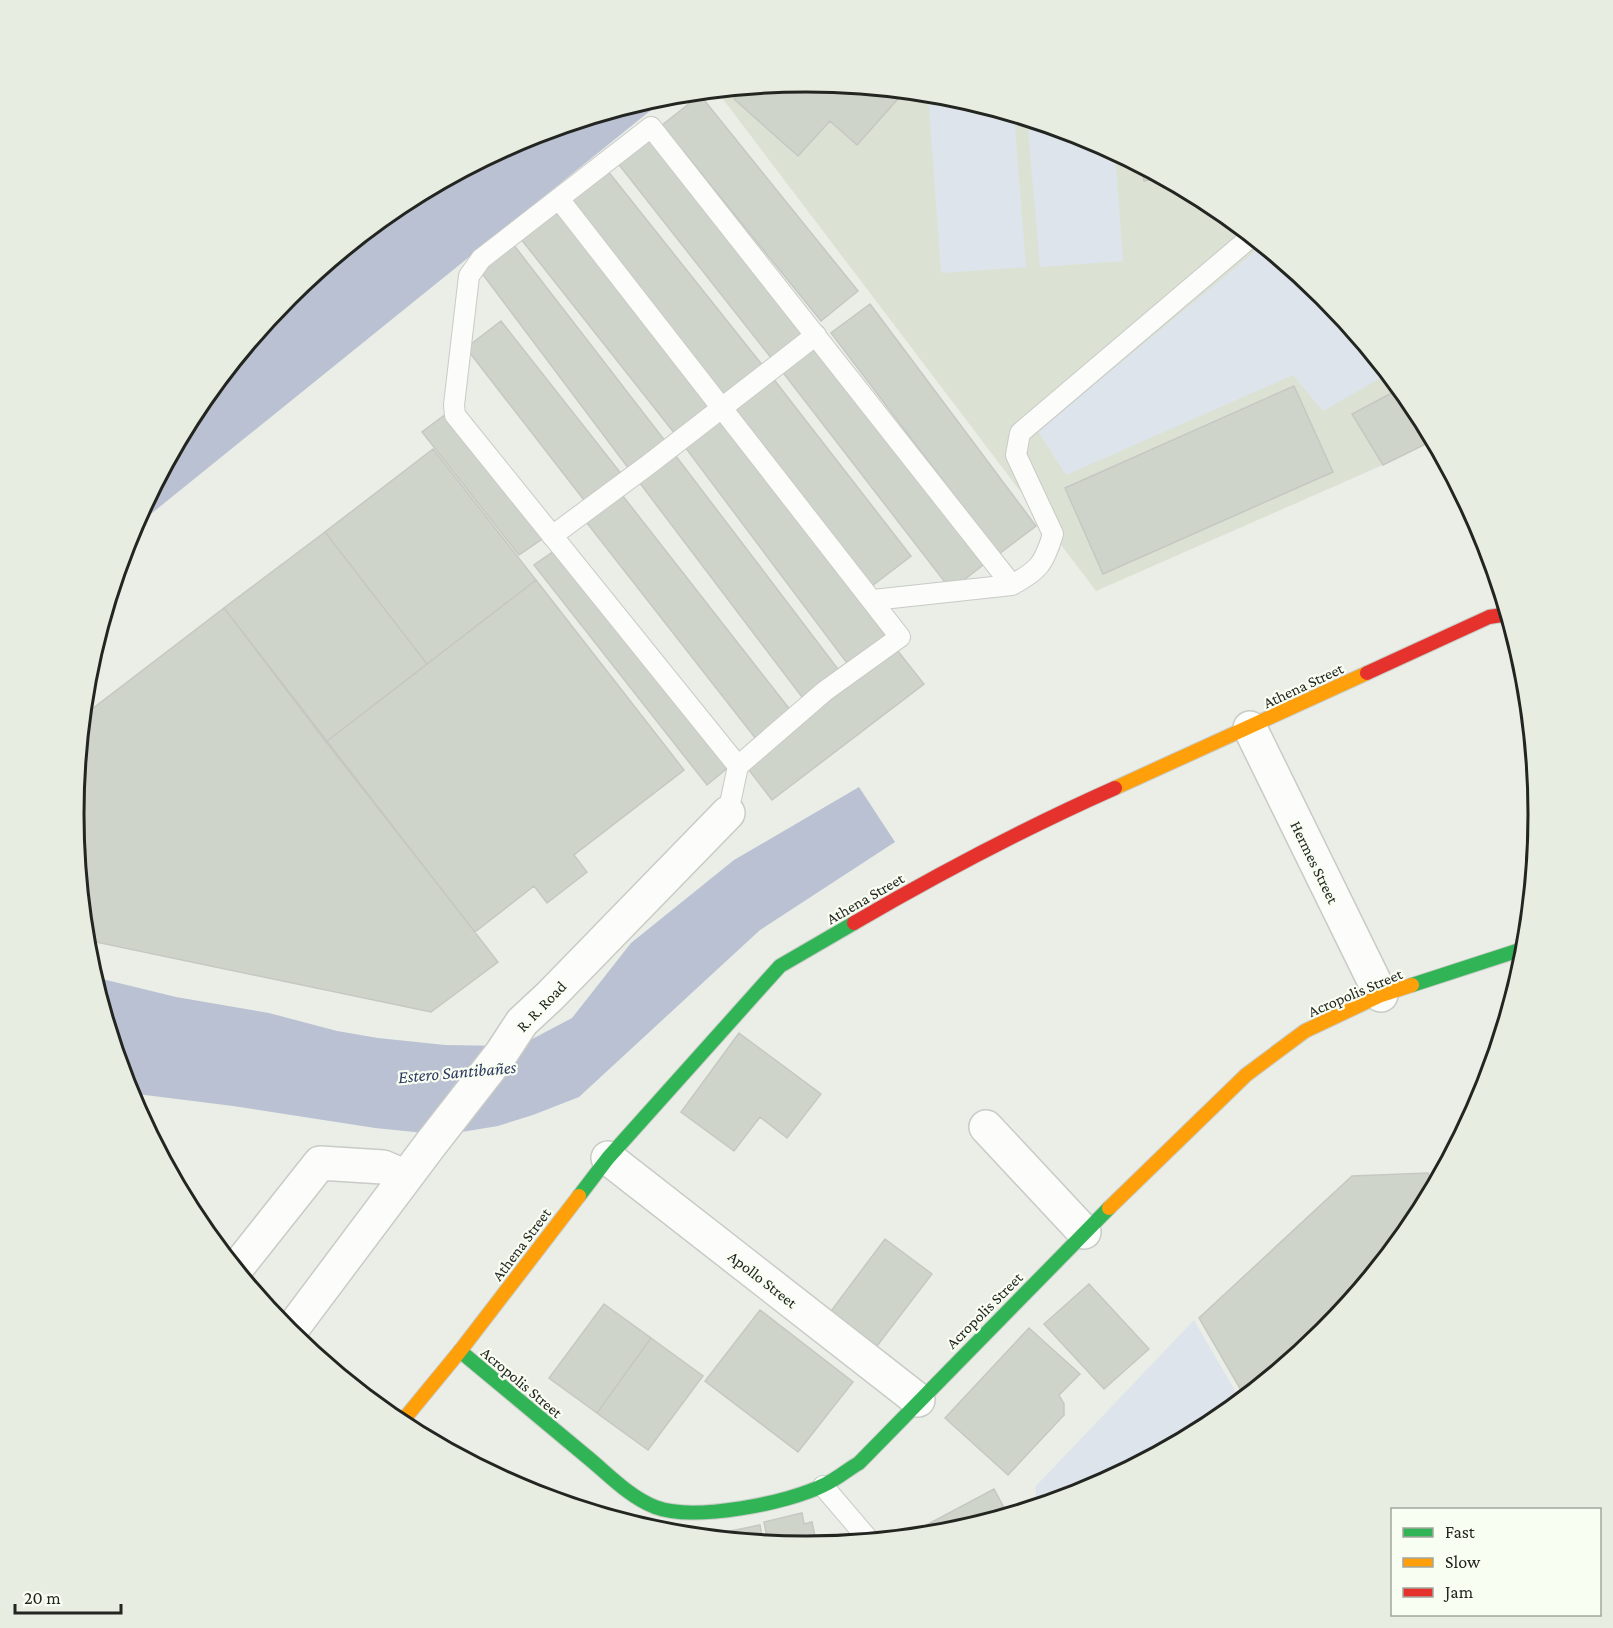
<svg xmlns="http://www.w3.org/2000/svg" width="1613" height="1628" font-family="'Crimson Pro',serif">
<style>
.built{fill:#dbe2d4}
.green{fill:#dee4eb}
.water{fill:#bac1d2}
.building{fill:#cfd4cb;stroke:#c5c8c2;stroke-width:1.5}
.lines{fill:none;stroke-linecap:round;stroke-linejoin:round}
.lane-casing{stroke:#c8cbc6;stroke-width:22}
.street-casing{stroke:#c8cbc6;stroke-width:36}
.fast-casing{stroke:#c8cbc6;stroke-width:16}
.slow-casing{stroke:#c8cbc6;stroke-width:16}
.jam-casing{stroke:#c8cbc6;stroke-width:16}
.lane{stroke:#fcfcfb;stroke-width:20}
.street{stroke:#fcfcfb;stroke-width:33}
.fast{stroke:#30b455;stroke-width:14}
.slow{stroke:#ff9f0a;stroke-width:14}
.jam{stroke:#e5322d;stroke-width:14}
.labels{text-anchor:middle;stroke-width:4.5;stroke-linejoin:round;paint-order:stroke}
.street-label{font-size:16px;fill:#232520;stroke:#f8fef1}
.water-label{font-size:18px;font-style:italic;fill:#2f3a62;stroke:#f8fef1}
.rim{fill:none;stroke:#232520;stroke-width:3}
</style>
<rect width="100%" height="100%" fill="#eaeee7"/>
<path class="built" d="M807,81L950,95L1087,137L1214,205L1325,296L1416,407L1434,440L1383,465L1096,591L716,90Z"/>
<path class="green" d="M928,93L950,95L1014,115L1026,267L941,273Z
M1027,119L1087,137L1115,152L1123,261L1040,267Z
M1263,245L1325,296L1389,373L1323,411L1293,375L1066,475L1038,431Z
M1194,1320L1241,1401L1213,1424L1087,1491L1037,1506L1035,1487Z"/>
<path class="water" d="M671,94L131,530L197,406L288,295L400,204L526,137Z
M859,787L895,842L760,930L579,1097L533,1115L498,1126L437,1136L415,1132L375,1128L233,1106L129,1093L94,977L176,997L269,1013L337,1031L378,1038L445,1045L519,1046L572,1018L631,943L734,860Z"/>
<path class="building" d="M807,81L905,91L857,145L830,121L798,156L734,99L745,87Z
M700,95L858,291L821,321L662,125Z
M648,137L805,334L772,359L616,161Z
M603,165L763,366L725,396L565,196Z
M1142,166L1164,178L1144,181Z
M553,205L712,405L675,434L517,234Z
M513,244L669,446L632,473L481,272Z
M870,304L1036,526L999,554L831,333Z
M501,321L623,476L587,504L466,348Z
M814,346L983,565L951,590L781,370Z
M772,377L911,556L872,586L733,406Z
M1294,386L1333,472L1103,574L1065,488Z
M1401,388L1416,407L1434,440L1383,465L1352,414Z
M450,411L545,537L519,555L422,432Z
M720,415L887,638L850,667L682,443Z
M433,449L536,580L427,664L325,532Z
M672,451L841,673L805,701L636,478Z
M619,491L791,711L756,739L583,518Z
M325,532L427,664L326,742L224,608Z
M557,549L730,766L707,785L534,565Z
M536,580L684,770L574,855L587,872L547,903L534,886L475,932L326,742Z
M224,608L498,962L431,1012L86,940L74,814L83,716Z
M897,650L924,684L772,800L745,765Z
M739,1033L821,1094L787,1138L760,1117L734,1151L681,1112Z
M1428,1173L1434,1188L1416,1222L1325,1333L1245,1397L1199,1318L1352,1176Z
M885,1239L932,1274L877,1346L831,1311Z
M1089,1284L1149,1349L1104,1389L1044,1324Z
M604,1304L651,1338L597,1413L549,1378Z
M760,1310L853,1382L798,1452L705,1381Z
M1029,1328L1080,1374L1059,1395L1064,1404V1415L1008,1475L945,1418Z
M651,1338L703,1376L648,1450L597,1413Z
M994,1489L1008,1515L949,1533L902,1538Z
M802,1513L804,1524L812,1522L817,1546L806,1547L768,1543L764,1522Z
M760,1525L763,1543L717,1538L716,1534Z"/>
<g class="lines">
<defs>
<path id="lane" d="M559,199L900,637L825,691L738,766
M552,536L648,465L816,335
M873,600L1012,585C1039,570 1044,564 1053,534L1016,455L1020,433L1252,236
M728,813L738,766L455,415L454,405L469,276L481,259L651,127L1012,585
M823,1486L870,1541"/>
<path id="street" d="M1250,728L1381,995
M986,1127L1084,1232
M608,1158L918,1400
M236,1269L320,1163L383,1167L406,1177
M289,1333L430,1145L501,1054L522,1022L550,996L728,813"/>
<path id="fast" d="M1412,985L1526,948
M579,1196L608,1158L780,966L854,923
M460,1351C502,1386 544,1421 586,1456C607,1473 629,1497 655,1507C694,1522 788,1503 824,1485C837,1479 847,1470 859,1463L1109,1208"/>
<path id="slow" d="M1115,788L1367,673
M1109,1208L1246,1075L1305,1031L1381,995L1412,985
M400,1424L460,1351L579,1196"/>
<path id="jam" d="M1367,673L1489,617L1508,614
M854,923C938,874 1025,828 1115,788"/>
</defs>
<use href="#lane" class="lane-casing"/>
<use href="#street" class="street-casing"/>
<use href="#fast" class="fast-casing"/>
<use href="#slow" class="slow-casing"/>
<use href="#jam" class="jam-casing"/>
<use href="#lane" class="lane"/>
<use href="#street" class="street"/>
<use href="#fast" class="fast"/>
<use href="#slow" class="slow"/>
<use href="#jam" class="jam"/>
</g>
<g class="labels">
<g class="street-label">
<text transform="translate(1303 685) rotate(-25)" y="6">Athena Street</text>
<text transform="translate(1315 862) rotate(64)" y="6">Hermes Street</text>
<text transform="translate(865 898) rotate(-30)" y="6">Athena Street</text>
<text transform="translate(1355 992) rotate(-23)" y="6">Acropolis Street</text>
<text transform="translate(541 1006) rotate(-46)" y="6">R. R. Road</text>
<text transform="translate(521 1244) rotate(-53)" y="6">Athena Street</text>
<text transform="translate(763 1279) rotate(38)" y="6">Apollo Street</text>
<text transform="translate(984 1310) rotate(-45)" y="6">Acropolis Street</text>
<text transform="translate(522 1382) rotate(40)" y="6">Acropolis Street</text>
</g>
<g class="water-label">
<text transform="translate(457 1072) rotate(-5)" y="6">Estero Santibañes</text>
</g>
</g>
<path d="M0 0H1613V1628H0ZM84 814a722 722 0 1 1 1444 0a722 722 0 1 1-1444 0Z" fill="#e7ede0" fill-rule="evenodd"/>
<path class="rim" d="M84 814a722 722 0 1 1 1444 0a722 722 0 1 1-1444 0Z"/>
<rect x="1391" y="1508" width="210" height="108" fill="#f8fef1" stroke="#a3a79d" stroke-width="1.5"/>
<rect x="1403" y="1528" width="30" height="9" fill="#30b455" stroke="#a3a79d" stroke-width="1.5"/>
<text x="1445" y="1538" font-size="18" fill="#232520">Fast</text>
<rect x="1403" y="1558" width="30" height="9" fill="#ff9f0a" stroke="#a3a79d" stroke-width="1.5"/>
<text x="1445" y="1568" font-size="18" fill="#232520">Slow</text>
<rect x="1403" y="1588" width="30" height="9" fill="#e5322d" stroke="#a3a79d" stroke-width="1.5"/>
<text x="1445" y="1598" font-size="18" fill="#232520">Jam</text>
<path d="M15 1604v9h106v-9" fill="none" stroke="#232520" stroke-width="3"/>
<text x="24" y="1604" font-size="18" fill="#232520" stroke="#f8fef1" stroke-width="4.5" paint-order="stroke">20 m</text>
</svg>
